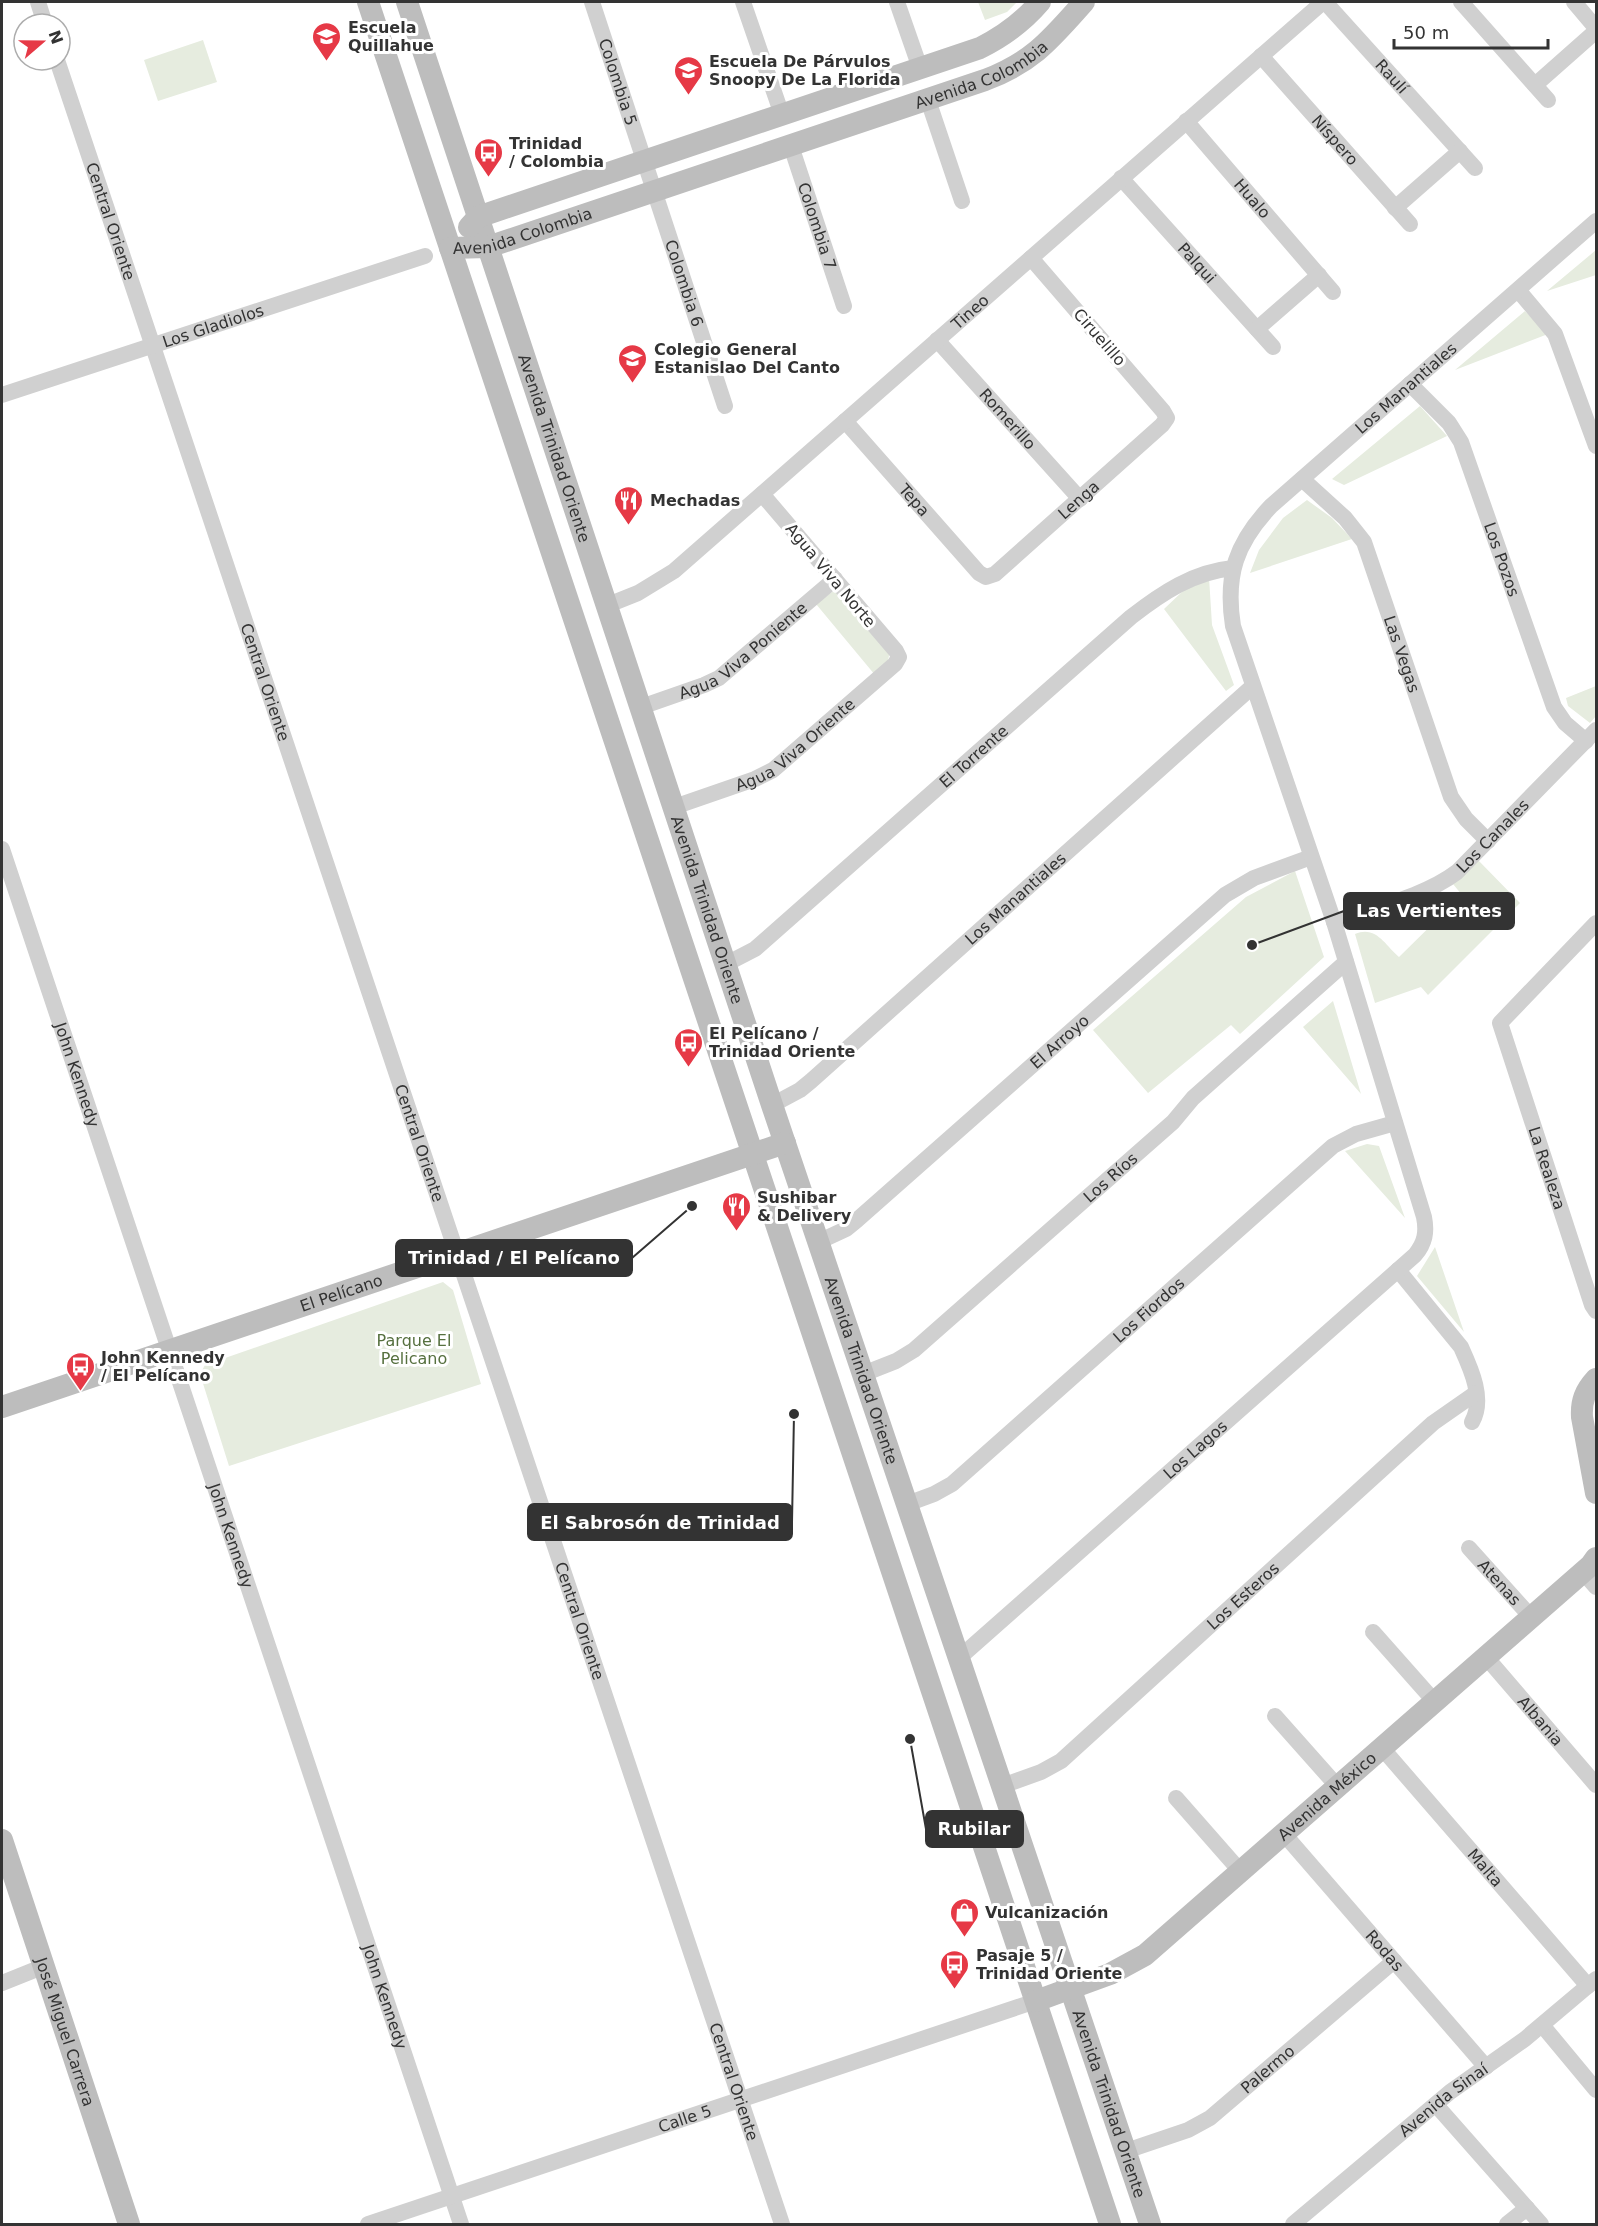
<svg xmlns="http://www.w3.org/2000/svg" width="1598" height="2226" font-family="'DejaVu Sans',sans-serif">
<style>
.green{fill:#e6ecdf}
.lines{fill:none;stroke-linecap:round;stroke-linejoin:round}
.street{stroke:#d0d0d0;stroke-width:16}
.secondary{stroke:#bdbdbd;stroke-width:22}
.labels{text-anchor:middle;stroke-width:6;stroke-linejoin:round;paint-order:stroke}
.poi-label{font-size:16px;font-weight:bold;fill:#333;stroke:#fff;text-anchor:start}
.street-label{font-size:16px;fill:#333;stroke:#fff}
.park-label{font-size:16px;fill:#56703f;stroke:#fff}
.leader{fill:none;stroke:#333;stroke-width:2}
.callout-dot{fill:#333;stroke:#fff;stroke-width:2}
.callout{fill:#333;stroke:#333;stroke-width:2}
.callout-label{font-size:18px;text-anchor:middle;font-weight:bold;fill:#fff}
</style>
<rect width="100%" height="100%" fill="#fff"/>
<path class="green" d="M978,2H1017L1007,12L985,20Z
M203,40L217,82L158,101L144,60Z
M1596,250V275L1547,291Z
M1525,311L1548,334L1455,370Z
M1420,406L1447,436L1344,485L1332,479Z
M1307,500L1332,518L1352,539L1250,573L1259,550L1283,518Z
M1209,577L1212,625L1234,685L1226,691L1164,609L1184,590Z
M832,592L841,593L890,650L888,661L875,675L816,604Z
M1596,686V716L1590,723L1568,706L1566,698Z
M1478,860L1520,903L1428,995L1421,987L1375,1003L1355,934C1376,925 1385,945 1399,957L1462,895L1453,884Z
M1295,871L1324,957L1240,1034L1231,1025L1148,1093L1093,1030L1246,897Z
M1333,1001L1361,1094L1303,1027Z
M1367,1144L1379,1146L1405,1218L1345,1151Z
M1435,1247L1464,1332L1417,1276Z
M443,1282L453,1290L481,1384L229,1466L200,1374L205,1365Z"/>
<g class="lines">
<g class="street">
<path d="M38,2L45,24"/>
<path id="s1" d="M592,2L725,406"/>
<path d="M743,2L782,115"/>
<path d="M897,2L920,68"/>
<path id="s2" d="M1325,2L1475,168"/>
<path d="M1461,2L1548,100"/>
<path d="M1574,2L1596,28"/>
<path id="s3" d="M1261,56L1410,224"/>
<path id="s4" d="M57,60L782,2224"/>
<path d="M1535,85L1596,31"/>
<path d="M928,100L962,201"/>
<path id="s5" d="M1186,121L1333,292"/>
<path id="s6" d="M791,146L844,306"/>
<path id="s7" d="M1121,178L1273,347"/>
<path d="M1395,208L1460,151"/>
<path d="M1518,290L1555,334L1596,446"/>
<path d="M1257,329L1319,275"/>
<path id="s8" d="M937,340L1080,499"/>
<path id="s9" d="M1410,384L1449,423L1461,442L1554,707L1565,723L1586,741"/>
<path id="s10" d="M2,395L425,256"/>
<path id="s11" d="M845,421L979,573L986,577L995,574L1162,425L1167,418L1163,411L1031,258"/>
<path id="s12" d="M1302,479L1345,518L1364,542L1451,797L1466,819L1488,841"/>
<path id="s13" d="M608,605L638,593L674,571L1323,2"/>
<path id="s14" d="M641,707L704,685L719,678L835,579"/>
<path id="s15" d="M674,807L755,779L773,770L895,664L899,657L896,651L762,494"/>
<path id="s16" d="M2,849L461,2224"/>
<path id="s17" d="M1334,922C1373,908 1424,897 1457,872L1596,730"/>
<path id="s18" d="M1596,923L1500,1023L1592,1305L1596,1311"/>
<path id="s19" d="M726,964L755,949L1131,617C1162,593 1193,572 1233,568"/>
<path id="s20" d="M772,1105L800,1090L811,1081L1253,686"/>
<path id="s21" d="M818,1242L846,1229L857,1220L1225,895L1254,878L1311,857"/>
<path d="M1398,1270L1461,1347C1471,1369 1485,1399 1472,1422"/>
<path id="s22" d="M863,1374L896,1361L914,1350L1173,1122L1193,1098L1346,962"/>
<path id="s23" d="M907,1504L934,1494L952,1484L1333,1146L1356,1134L1395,1123"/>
<path id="s24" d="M1469,1548L1531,1617"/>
<path d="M1583,1572L1596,1587"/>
<path d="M1373,1632L1435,1702"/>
<path id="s25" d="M1486,1657L1596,1785"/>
<path id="s26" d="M959,1658L1415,1255C1425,1243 1427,1232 1424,1217L1334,922L1233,626C1225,575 1236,543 1271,506L1596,221"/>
<path d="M1275,1716L1338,1787"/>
<path id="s27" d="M1382,1748L1588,1986"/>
<path id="s28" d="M1002,1786L1041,1772L1061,1761L1433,1423L1476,1393"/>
<path d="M1176,1798L1241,1872"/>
<path id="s29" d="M1284,1834L1486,2067"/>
<path d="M2,1983L42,1967"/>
<path d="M1542,2025L1596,2090"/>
<path d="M1436,2105L1541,2224"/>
<path id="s30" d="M1126,2151L1188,2130L1210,2118L1394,1961"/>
<path id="s31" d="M368,2224L1036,2001"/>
<path id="s32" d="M1293,2224L1450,2092L1525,2039L1596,1979"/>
<path d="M1507,2224L1527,2208"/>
</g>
<g class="secondary">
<path d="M368,2L1110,2224"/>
<path id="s33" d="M407,2L772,1105L1150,2224"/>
<path d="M469,227L478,217L980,48C1004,36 1023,22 1040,2"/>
<path id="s34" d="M450,248L488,247L985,80C1033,62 1051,39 1084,2"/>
<path d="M1596,1379C1585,1391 1581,1401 1582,1417L1596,1493"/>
<path id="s35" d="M2,1407L785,1143"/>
<path id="s36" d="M2,1840L129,2224"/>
<path id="s37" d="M1036,2001L1110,1974L1145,1955L1591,1565L1596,1558"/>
</g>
</g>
<defs>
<symbol id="school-pin" viewBox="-11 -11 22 30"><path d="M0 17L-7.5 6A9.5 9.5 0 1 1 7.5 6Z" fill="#e63946" stroke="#fff"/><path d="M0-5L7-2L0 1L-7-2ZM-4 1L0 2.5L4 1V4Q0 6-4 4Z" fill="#fff"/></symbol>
<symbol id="bus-pin" viewBox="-11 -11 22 30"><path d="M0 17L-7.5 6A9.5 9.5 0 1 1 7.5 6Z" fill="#e63946" stroke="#fff"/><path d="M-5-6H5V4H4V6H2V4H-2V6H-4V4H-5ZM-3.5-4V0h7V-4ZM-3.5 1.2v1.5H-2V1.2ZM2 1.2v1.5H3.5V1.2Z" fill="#fff"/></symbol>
<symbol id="restaurant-pin" viewBox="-11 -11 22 30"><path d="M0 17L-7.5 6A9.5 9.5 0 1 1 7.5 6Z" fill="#e63946" stroke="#fff"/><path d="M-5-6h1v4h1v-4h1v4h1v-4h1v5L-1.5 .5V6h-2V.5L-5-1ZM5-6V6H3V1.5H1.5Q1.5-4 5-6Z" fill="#fff"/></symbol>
<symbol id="shop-pin" viewBox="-11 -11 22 30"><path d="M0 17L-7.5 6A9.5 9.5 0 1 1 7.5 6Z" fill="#e63946" stroke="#fff"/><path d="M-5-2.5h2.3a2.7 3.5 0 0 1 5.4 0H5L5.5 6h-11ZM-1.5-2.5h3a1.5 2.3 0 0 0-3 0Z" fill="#fff"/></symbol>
</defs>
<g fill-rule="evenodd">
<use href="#school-pin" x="310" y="20" width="33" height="45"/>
<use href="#school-pin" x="672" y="54" width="33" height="45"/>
<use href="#bus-pin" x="472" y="136" width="33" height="45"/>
<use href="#school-pin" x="616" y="342" width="33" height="45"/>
<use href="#restaurant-pin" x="612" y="484" width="33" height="45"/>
<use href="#bus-pin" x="672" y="1026" width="33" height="45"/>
<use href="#restaurant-pin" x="720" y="1190" width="33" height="45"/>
<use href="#bus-pin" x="64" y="1350" width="33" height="45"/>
<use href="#shop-pin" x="948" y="1896" width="33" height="45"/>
<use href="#bus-pin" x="938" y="1948" width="33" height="45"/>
</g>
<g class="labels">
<g class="poi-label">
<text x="348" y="33">Escuela<tspan x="348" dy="18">Quillahue</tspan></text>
<text x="709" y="67">Escuela De Párvulos<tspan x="709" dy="18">Snoopy De La Florida</tspan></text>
<text x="509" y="149">Trinidad<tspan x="509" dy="18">/ Colombia</tspan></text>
<text x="654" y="355">Colegio General<tspan x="654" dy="18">Estanislao Del Canto</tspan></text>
<text x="650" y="506">Mechadas</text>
<text x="709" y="1039">El Pelícano /<tspan x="709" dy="18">Trinidad Oriente</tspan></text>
<text x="757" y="1203">Sushibar<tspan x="757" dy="18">&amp; Delivery</tspan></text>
<text x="101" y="1363">John Kennedy<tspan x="101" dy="18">/ El Pelícano</tspan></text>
<text x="985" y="1918">Vulcanización</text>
<text x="976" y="1961">Pasaje 5 /<tspan x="976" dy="18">Trinidad Oriente</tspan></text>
</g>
<g class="street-label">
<text dy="6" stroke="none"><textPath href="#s34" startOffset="561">Avenida Colombia</textPath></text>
<text dy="6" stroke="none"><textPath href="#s2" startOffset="100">Raulí</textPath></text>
<text dy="6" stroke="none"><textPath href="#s1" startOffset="84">Colombia 5</textPath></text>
<text dy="6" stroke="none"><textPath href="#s3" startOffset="112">Níspero</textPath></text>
<text dy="6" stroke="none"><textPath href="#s5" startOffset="102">Hualo</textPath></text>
<text dy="6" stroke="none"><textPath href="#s4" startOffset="170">Central Oriente</textPath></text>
<text dy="6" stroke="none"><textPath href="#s6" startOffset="84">Colombia 7</textPath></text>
<text dy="6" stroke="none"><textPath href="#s34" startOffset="75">Avenida Colombia</textPath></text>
<text dy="6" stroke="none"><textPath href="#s7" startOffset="114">Palqui</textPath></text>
<text dy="6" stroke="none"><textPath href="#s1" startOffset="296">Colombia 6</textPath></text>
<text dy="6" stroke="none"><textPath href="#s13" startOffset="468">Tineo</textPath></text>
<text dy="6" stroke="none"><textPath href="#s10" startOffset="222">Los Gladiolos</textPath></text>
<text transform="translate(1100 337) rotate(49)" y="6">Ciruelillo</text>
<text dy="6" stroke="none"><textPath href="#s26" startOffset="1581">Los Manantiales</textPath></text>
<text dy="6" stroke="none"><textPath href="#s8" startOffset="106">Romerillo</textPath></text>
<text dy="6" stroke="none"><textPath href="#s33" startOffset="470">Avenida Trinidad Oriente</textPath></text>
<text dy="6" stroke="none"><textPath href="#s11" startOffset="105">Tepa</textPath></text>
<text dy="6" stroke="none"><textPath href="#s11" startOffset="332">Lenga</textPath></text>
<text dy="6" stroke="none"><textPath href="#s9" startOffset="202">Los Pozos</textPath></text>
<text transform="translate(831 575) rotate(50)" y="6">Agua Viva Norte</text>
<text dy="6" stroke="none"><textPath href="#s14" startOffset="118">Agua Viva Poniente</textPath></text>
<text dy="6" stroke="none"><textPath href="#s12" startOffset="207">Las Vegas</textPath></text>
<text dy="6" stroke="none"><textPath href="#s4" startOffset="656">Central Oriente</textPath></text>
<text dy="6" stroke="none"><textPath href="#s15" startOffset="138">Agua Viva Oriente</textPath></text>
<text dy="6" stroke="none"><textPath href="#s19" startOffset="324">El Torrente</textPath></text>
<text dy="6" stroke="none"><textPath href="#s17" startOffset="184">Los Canales</textPath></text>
<text dy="6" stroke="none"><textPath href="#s20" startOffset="320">Los Manantiales</textPath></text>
<text dy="6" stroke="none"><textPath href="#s33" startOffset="956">Avenida Trinidad Oriente</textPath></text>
<text dy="6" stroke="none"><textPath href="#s21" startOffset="315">El Arroyo</textPath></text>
<text dy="6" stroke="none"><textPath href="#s16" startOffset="238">John Kennedy</textPath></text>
<text dy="6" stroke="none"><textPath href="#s4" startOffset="1142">Central Oriente</textPath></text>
<text dy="6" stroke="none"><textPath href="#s18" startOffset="291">La Realeza</textPath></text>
<text dy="6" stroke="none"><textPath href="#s22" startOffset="318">Los Ríos</textPath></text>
<text dy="6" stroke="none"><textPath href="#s35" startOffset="358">El Pelícano</textPath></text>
<text dy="6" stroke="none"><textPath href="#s23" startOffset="312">Los Fiordos</textPath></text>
<text dy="6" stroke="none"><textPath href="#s33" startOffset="1442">Avenida Trinidad Oriente</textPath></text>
<text dy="6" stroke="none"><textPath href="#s26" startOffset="315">Los Lagos</textPath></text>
<text dy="6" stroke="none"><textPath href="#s16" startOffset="724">John Kennedy</textPath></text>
<text dy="6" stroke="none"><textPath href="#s24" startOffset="46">Atenas</textPath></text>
<text dy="6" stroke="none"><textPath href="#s28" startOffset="310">Los Esteros</textPath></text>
<text dy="6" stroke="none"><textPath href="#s4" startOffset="1646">Central Oriente</textPath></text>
<text dy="6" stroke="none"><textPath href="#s25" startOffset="84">Albania</textPath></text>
<text dy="6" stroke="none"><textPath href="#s37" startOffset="360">Avenida México</textPath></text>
<text dy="6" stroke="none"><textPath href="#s27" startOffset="158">Malta</textPath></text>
<text dy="6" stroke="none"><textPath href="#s29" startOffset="154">Rodas</textPath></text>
<text dy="6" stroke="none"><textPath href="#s16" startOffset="1210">John Kennedy</textPath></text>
<text dy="6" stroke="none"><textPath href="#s36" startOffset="202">José Miguel Carrera</textPath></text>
<text dy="6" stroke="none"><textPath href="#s30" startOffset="166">Palermo</textPath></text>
<text dy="6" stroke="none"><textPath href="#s4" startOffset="2132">Central Oriente</textPath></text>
<text dy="6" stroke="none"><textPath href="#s32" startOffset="195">Avenida Sinaí</textPath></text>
<text dy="6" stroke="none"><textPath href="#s33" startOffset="2216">Avenida Trinidad Oriente</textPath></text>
<text dy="6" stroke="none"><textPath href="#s31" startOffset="334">Calle 5</textPath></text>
</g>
<g class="park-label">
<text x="414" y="1346">Parque El<tspan x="414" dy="18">Pelicano</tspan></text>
</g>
</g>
<path class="leader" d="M1252 945L1344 911M692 1206L632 1258M794 1414L792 1522M910 1739L926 1829"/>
<g class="callout-dot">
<circle cx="1252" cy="945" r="6"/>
<circle cx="692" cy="1206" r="6"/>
<circle cx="794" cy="1414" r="6"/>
<circle cx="910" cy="1739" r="6"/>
</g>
<g class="callout">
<rect x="1344" y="893" width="170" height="36" rx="6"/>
<rect x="396" y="1240" width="236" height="36" rx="6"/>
<rect x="528" y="1504" width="264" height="36" rx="6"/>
<rect x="926" y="1811" width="97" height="36" rx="6"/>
</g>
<g class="callout-label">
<text x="1429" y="917">Las Vertientes</text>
<text x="514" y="1264">Trinidad / El Pelícano</text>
<text x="660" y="1529">El Sabrosón de Trinidad</text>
<text x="974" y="1835">Rubilar</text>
</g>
<rect width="1598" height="2226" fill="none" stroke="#333333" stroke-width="6"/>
<g transform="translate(42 42) rotate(70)"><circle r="28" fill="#ffffff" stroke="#adadad" stroke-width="1.5"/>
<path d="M0-4.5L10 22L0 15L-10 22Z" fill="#e63946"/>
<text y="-9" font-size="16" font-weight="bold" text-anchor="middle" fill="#333333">N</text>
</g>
<path d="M1394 39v9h154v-9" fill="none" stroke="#333333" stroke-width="3"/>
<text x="1403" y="39" font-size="18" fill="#333333" stroke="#ffffff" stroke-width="4.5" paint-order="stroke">50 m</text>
</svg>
